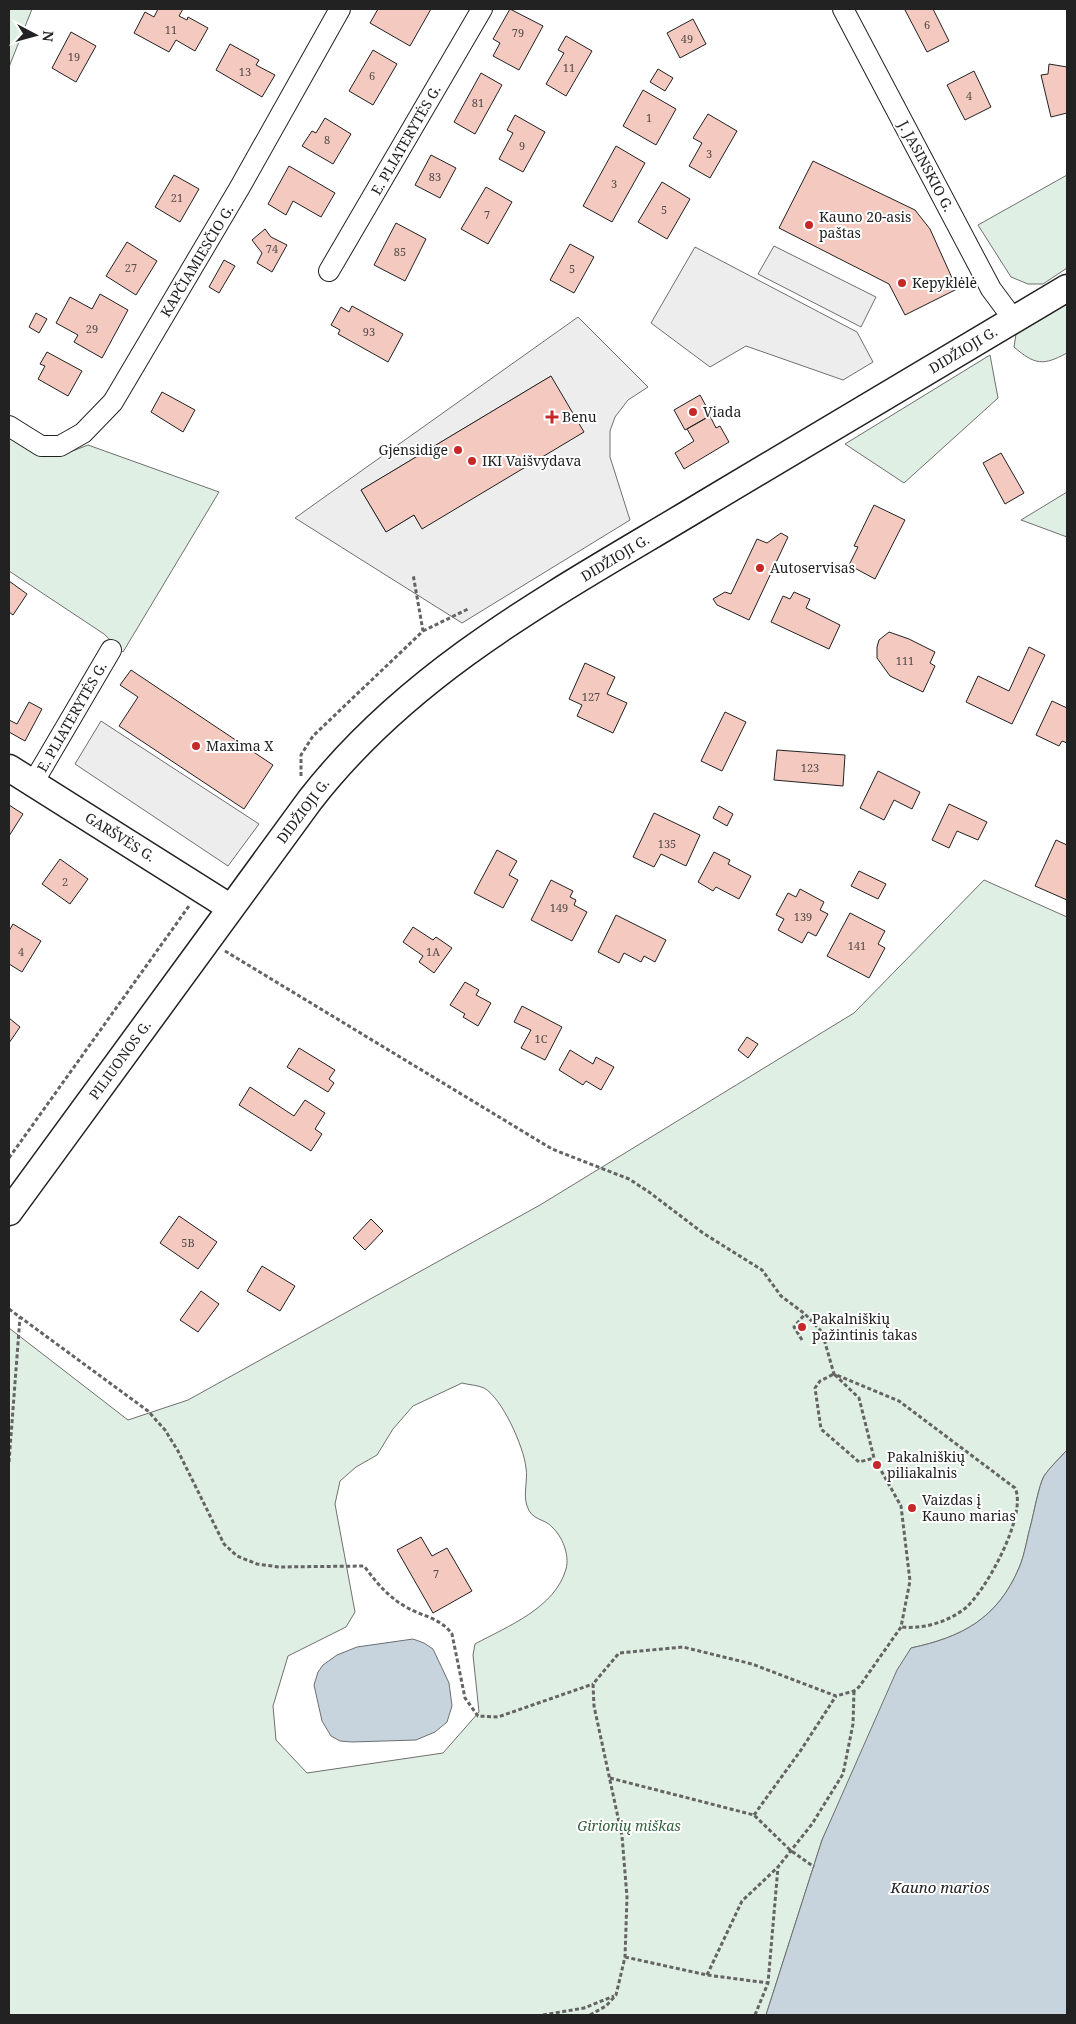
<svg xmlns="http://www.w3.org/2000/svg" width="1076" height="2024" font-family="'Noto Serif',serif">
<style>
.green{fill:#e0efe3;stroke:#6f6f6f;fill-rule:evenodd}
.parking{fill:#ededed;stroke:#6f6f6f;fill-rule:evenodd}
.water{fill:#c7d3dd;stroke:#6f6f6f}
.building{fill:#f3c9c0;stroke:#222}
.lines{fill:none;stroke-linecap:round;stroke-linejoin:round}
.minor-casing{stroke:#222;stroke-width:22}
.major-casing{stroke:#222;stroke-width:29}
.path{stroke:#646464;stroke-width:3;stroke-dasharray:4 2.5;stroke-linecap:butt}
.minor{stroke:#fff;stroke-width:20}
.major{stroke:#fff;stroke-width:26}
.poi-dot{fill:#c62828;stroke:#fff;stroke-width:2}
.labels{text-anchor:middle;stroke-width:4;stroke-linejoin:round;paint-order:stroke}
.number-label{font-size:11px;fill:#564c4a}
.street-label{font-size:14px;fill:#222;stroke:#fff}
.poi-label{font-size:14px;fill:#222;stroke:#fff;text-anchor:start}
.park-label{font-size:14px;font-style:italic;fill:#2f5e38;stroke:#fff}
.water-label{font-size:15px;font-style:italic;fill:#222;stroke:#fff}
</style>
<rect width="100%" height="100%" fill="#fff"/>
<path class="green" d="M9,9H32L9,67Z
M1067,175V268L1043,284H1028L1011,277L978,225Z
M1067,304V353C1043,366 1035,365 1014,347L1016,334Z
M990,355L998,398L904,483L845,444Z
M9,436L62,455L88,445L219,492L123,652L104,634L9,571Z
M1067,492V537L1021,520Z
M984,880L1067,917V1450C1060,1458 1050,1467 1044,1476C1039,1485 1034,1512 1031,1524C1027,1538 1025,1554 1019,1568C997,1619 962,1637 911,1648L822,1840L766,2015H9V1328L128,1420L188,1400L540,1205L854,1013ZM462,1383C469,1385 478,1385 484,1388C502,1398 524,1447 526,1468C528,1479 523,1495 527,1506C532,1521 544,1518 552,1527C562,1536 570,1555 566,1569C555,1608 508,1626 475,1644L473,1655L479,1712L443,1753L307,1773L276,1740L273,1706L288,1656L346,1627L355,1612L335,1504L340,1481L356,1467L377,1455L393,1429L413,1406Z"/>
<path class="parking" d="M774,246L876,297L861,327L758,274Z
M695,247L857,332L873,362L843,380L746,346L710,367L651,323Z
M578,317L648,387L628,400L615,417L610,431V457L630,520L462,623L295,518ZM551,376L420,525L414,515L386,532L361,490Z
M101,721L259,824L228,866L75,764Z"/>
<path class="water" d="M1067,1450V2015H766L822,1840L897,1670L911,1648C962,1637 997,1619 1019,1568C1025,1554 1027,1538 1031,1524C1034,1512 1039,1485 1044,1476C1050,1467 1060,1458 1067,1450Z
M413,1639L424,1643L433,1649L449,1683L452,1706L447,1722L435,1732L416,1740L352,1742L340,1741L331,1736L322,1721L314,1685L318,1672L323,1665L337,1655L357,1647Z"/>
<path class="building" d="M158,9H183L179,16L187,20L188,17L208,28L195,51L176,40L169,52L134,33L145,12L154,17Z
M378,9H431L410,46L370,23Z
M510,9L543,26L519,70L493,56L500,43L493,39Z
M907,9H933L949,41L927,52L905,10Z
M693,19L706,44L680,58L667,33Z
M71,32L96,46L76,82L52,68Z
M566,36L592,51L566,96L546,84L564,53L558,50Z
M230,44L259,60L256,65L275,75L262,97L216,70Z
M373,50L397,64L373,105L349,91Z
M1049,64L1067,67V113L1051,117L1041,75L1048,74Z
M658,69L673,78L665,91L650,82Z
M974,71L991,107L965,120L947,85Z
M481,73L502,85L475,134L454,122Z
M643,90L676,109L656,145L623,126Z
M708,114L737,131L710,178L689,166L702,143L693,138Z
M515,115L545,132L523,172L499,159L513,133L507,130Z
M325,118L351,134L333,164L302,146L312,131L316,133Z
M616,146L645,163L612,222L583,206Z
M431,155L456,168L440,198L415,185Z
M813,161L915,210L930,229L957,289L905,315L889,284L779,228Z
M289,166L335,193L321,217L293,201L286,215L268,204Z
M174,175L199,189L180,222L155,207Z
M662,182L690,199L667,239L638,222Z
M486,187L512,202L488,244L461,229Z
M396,223L426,239L405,281L374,265Z
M265,229L271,237L287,245L272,272L257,263L262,253L252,240Z
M127,242L157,261L136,295L106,276Z
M570,244L594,257L574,293L550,280Z
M224,260L235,266L219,293L209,287Z
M100,294L128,310L102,358L74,342L78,335L56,323L70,297L92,309Z
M352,306L403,334L388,362L338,334L340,330L331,325L341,307L349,312Z
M36,313L47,319L39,333L29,327Z
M47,352L82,371L68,396L38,379L45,366L40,364Z
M551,376L584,432L422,529L414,515L386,532L361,490Z
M162,392L195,410L183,432L151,412Z
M700,395L711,415L685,430L674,410Z
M710,416L716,428L720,426L729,442L684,469L675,453L694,441L687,429Z
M1001,453L1024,493L1005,504L983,463Z
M874,505L905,520L875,579L849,565L858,547L854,546Z
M781,533L788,537L749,620L717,605L713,599L725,592L731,594L757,539L767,543Z
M9,581L27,594L13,615L9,612Z
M794,592L810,599L806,608L840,625L829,649L771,622L783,596L790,599Z
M889,632L909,639L935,652L930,663L935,666L923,692L890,676L877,658V647L879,640Z
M1029,647L1045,655L1012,724L966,702L978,676L1009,691Z
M585,663L615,677L607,694L627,703L613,733L577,716L582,705L569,699Z
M131,670L273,765L244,809L119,726L138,697L120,685Z
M1052,701L1067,708V743L1062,741L1059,746L1036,735Z
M29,702L42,709L25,741L9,732V720L17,724Z
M725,712L746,722L722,771L701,761Z
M777,750L845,755L843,786L774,780Z
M878,771L920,792L912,809L894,800L884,820L860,808Z
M949,804L987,822L978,840L957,831L949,848L932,840Z
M9,805L23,814L9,836Z
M719,806L733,814L727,826L713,818Z
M654,813L700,835L686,866L661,854L654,867L633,857Z
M1056,840L1067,845V900L1035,886Z
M497,850L517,861L509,875L518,880L503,908L474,893Z
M714,852L730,860L728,864L751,876L739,899L716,887L713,891L698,882Z
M60,859L88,879L70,904L42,884Z
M859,871L886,884L878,899L851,886Z
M551,880L573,891L570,897L576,900L574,905L587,912L572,941L531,920Z
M800,889L824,902L820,910L828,914L816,936L808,932L802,943L778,930L784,919L776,915L788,893L796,897Z
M850,913L885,931L878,944L885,948L869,978L827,956Z
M616,915L666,940L655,962L644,956L641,962L624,953L619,963L598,952Z
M13,924L41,941L22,972L9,964V931Z
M413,927L433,940L436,937L452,948L434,973L419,962L423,956L403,942Z
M465,982L479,990L476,995L491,1003L478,1026L463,1017L465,1014L450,1005Z
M522,1006L562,1027L545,1060L521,1048L531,1030L514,1022Z
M9,1018L20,1027L9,1043Z
M747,1037L758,1044L748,1058L738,1050Z
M299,1048L335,1070L329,1079L334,1083L328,1092L287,1067Z
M570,1050L593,1064L596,1057L614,1067L601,1090L586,1081L583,1085L559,1070Z
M250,1087L294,1116L305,1100L325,1113L315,1129L322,1134L311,1151L239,1105Z
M179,1216L217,1242L198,1269L160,1243Z
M371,1219L383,1231L365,1250L353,1238Z
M262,1266L295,1286L280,1311L247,1291Z
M201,1291L219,1304L198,1332L180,1320Z
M421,1537L432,1556L447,1548L472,1591L433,1613L397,1550Z"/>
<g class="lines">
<defs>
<path id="minor" d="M843,9L991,289L1014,320
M329,271L482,9
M9,426L41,446H60L83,433L113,402L240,187L340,9
M33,783L111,650"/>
<path id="major" d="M9,768L231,908
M9,1212L310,800C414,666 564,589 706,503C826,431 947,360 1067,288"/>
</defs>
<use href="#minor" class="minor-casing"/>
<use href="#major" class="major-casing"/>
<path class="path" d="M423,631L468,609
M301,776V755L313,736L423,631L413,574
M225,951L552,1149L629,1179L649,1192L703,1233L762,1270L781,1296L805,1314L822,1332L834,1374L899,1401L1015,1488C1028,1514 985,1594 963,1610C945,1623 923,1629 901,1627
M9,1158L189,906
M9,1309L148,1411L165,1430L178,1451L224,1544L237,1556L257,1564L279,1567L364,1566C377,1583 387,1596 406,1607C421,1616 441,1618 452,1634L465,1698L478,1716L498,1717L593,1684
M802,1340L794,1327L805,1314
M9,1462L20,1317
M610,1778L754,1815L790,1850L814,1867
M754,1815L801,1750L836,1696
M625,1957L707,1975L768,1983
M707,1975L742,1901L778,1867
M543,2015L584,2008L614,1996
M590,2015L606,2006L616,1995L625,1957L627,1897L622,1836L594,1706L593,1684L619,1653L683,1647L752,1664L836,1696L854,1691L859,1687L901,1627L910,1581L901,1506L874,1458L859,1398L834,1374L820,1381L815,1388L821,1429L859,1462L874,1458
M755,2015L768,1983L778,1867L812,1824L843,1774L853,1724L854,1691"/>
<use href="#minor" class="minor"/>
<use href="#major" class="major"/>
</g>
<g class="poi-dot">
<circle cx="809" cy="225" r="5"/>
<circle cx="902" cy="283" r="5"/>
<circle cx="693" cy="412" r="5"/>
<path d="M549.5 409.5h5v5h5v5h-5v5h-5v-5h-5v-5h5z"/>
<circle cx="458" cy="450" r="5"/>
<circle cx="472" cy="461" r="5"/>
<circle cx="760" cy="568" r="5"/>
<circle cx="196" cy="746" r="5"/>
<circle cx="802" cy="1327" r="5"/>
<circle cx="877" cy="1465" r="5"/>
<circle cx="912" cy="1508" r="5"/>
</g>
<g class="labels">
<g class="number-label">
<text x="927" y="29">6</text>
<text x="171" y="34">11</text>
<text x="518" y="37">79</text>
<text x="687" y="43">49</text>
<text x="74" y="61">19</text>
<text x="569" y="72">11</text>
<text x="245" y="76">13</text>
<text x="372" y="80">6</text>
<text x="969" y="100">4</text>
<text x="478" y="107">81</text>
<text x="649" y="122">1</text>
<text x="327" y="144">8</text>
<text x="522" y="150">9</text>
<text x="709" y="158">3</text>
<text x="435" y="181">83</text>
<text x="614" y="188">3</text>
<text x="177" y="202">21</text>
<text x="664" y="214">5</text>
<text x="487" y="219">7</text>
<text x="272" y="253">74</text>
<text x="400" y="256">85</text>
<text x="131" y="272">27</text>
<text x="572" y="273">5</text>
<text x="92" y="333">29</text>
<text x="369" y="336">93</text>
<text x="905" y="665">111</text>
<text x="591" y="701">127</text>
<text x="810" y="772">123</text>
<text x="667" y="848">135</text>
<text x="65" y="886">2</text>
<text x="559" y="912">149</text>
<text x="803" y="921">139</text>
<text x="857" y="950">141</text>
<text x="21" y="956">4</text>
<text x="433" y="956">1A</text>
<text x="541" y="1043">1C</text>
<text x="188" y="1247">5B</text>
<text x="436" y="1578">7</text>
</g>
<g class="street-label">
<text transform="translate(406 140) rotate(-60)" y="5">E. PLIATERYTĖS G.</text>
<text transform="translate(926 166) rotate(62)" y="5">J. JASINSKIO G.</text>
<text transform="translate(197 261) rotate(-59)" y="5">KAPČIAMIESČIO G.</text>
<text transform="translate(963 350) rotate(-31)" y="5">DIDŽIOJI G.</text>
<text transform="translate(615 558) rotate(-31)" y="5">DIDŽIOJI G.</text>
<text transform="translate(72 717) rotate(-60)" y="5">E. PLIATERYTĖS G.</text>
<text transform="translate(303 811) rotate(-53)" y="5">DIDŽIOJI G.</text>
<text transform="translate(120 837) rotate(32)" y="5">GARŠVĖS G.</text>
<text transform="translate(120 1060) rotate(-54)" y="5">PILIUONOS G.</text>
</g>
<g class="poi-label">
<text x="819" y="222">Kauno 20-asis<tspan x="819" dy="16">paštas</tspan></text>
<text x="912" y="288">Kepyklėlė</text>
<text x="703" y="417">Viada</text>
<text x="562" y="422">Benu</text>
<text x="448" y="455" text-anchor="end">Gjensidige</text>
<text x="482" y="466">IKI Vaišvydava</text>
<text x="770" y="573">Autoservisas</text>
<text x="206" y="751">Maxima X</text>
<text x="812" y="1324">Pakalniškių<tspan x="812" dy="16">pažintinis takas</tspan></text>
<text x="887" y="1462">Pakalniškių<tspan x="887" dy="16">piliakalnis</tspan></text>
<text x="922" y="1505">Vaizdas į<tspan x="922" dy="16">Kauno marias</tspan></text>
</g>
<g class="park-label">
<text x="629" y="1831">Girionių miškas</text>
</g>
<g class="water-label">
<text x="940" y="1893">Kauno marios</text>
</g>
</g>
<rect width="1076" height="2024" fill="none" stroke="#222222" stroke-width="20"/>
<g transform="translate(35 35) rotate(96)" stroke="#ffffff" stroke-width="4" paint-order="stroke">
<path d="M0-4L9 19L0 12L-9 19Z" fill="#222222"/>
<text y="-8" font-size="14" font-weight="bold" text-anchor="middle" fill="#222222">N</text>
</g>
</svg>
